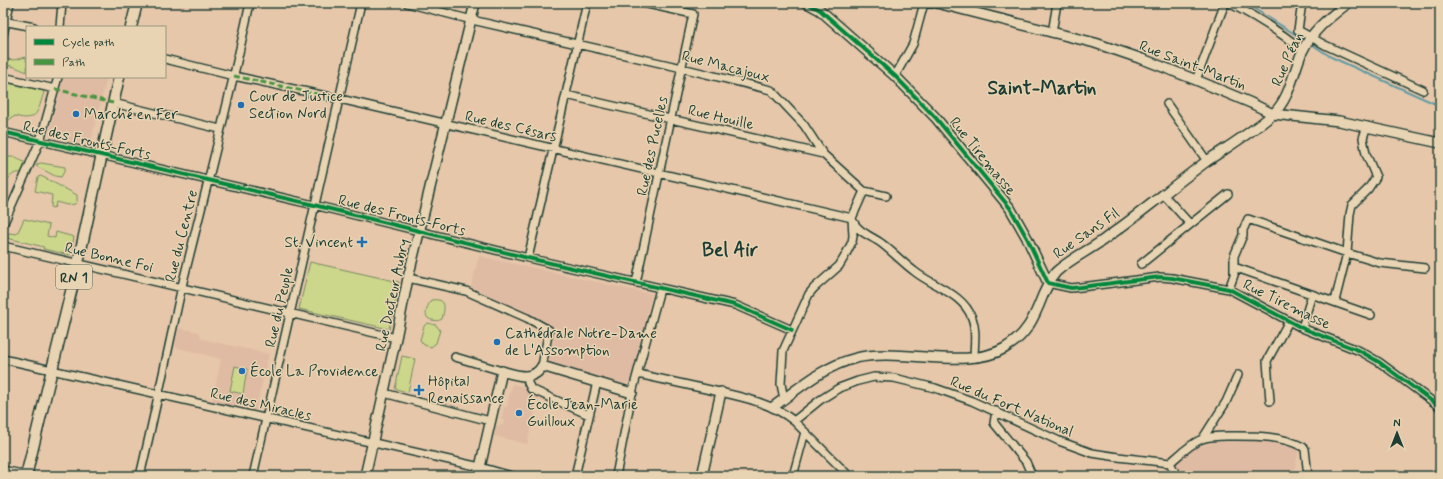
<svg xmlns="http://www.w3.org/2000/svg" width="1443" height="479" font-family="Mynerve,sans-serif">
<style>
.built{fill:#e0bba3}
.green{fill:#ccd78b;stroke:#768a60}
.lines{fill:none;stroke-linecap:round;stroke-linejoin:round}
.stream{stroke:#639ba5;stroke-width:2}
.street-casing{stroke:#1f3d34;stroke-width:10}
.secondary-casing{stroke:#1f3d34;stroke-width:12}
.primary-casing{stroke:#1f3d34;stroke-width:13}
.street{stroke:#e8d4b2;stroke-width:7}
.secondary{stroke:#e8d4b2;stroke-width:9}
.primary{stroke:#e8d4b2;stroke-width:10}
.quiet{stroke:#479441;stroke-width:3;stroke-dasharray:6 3;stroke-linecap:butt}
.cycleway-casing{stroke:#e8d4b2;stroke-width:6}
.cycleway{stroke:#00873e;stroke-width:4}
.poi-dot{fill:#1f6fb2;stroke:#e8d4b2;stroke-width:1.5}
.labels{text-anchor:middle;stroke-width:3;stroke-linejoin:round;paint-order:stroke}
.shield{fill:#e8d4b2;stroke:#5b6a5a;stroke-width:1}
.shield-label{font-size:14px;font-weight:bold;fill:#1f3d34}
.street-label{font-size:15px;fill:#1f3d34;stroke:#e8d4b2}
.poi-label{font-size:15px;fill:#1f3d34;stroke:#e8d4b2;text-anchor:start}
.district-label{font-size:19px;font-weight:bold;fill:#1f3d34;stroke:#e8d4b2}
</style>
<rect width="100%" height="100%" fill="#e6c7aa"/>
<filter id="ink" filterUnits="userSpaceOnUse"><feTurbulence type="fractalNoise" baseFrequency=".025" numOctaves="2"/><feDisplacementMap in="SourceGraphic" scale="8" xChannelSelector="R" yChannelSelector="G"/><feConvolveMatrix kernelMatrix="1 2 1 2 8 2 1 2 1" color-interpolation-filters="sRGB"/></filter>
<g filter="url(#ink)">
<path class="built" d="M63,77H107L90,145L49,136Z
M479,256L652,294L630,383L623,384L547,361L557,328L530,314L471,287Z
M179,328L199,332L202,339L269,354L255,412L212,402L221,359L175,347Z
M512,384L521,386L539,396L527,444L494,436L496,426L503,425L504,420H501L504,407H507Z
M1251,438L1299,449L1295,469L1299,476H1180L1172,464L1193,449L1215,442L1235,441Z"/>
<path class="green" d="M26,57V61L27,62V72L15,67L7,65L5,63L7,59L14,60Z
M3,82L43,91L44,92C38,110 38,123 15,116L5,122L3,121Z
M3,157H14L26,163L21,173C11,171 9,180 3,185Z
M41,163L65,167V170L61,177L55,176L36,166L37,164Z
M41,176L77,195V202L75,204L67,205L56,202L55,207L52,208L51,206L52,195L35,191L38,177Z
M24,219L49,225L47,236L55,238L56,232L74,237L70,255L43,249L44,247L7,238L9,233L17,234Z
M310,262L399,282L389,329L299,309Z
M431,300C447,298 445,307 442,319C438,321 437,321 432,320C422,318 427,307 431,300Z
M427,323L436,325L440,330L436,343L431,347L424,345L420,340L424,326Z
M402,356L415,359L408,392L395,389Z
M235,366L247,369L243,394L230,391Z"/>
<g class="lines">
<path class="stream" d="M1245,3L1306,41
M1310,43L1331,57L1440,106"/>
<defs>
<path id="street" d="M407,3L472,20L682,68L771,90L804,125L823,154L864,191L852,218L853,236L852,242L845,256L839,266L814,288L809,294L783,351L781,384L784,399
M1229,3C1255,16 1280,32 1303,50
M3,21L34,27
M60,27L62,3
M1298,30L1325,45L1423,90
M1298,30L1302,3
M1052,33L1057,3
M3,35L10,3
M165,59L234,76L340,99L852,218
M895,76L913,44L924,3
M3,77L55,89
M1196,80L1225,3
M566,95L823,154
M113,103L220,129
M1167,104L1207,161
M3,132L314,205L528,258L735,305L792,330
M864,191L886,196
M1163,194L1190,224
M853,221C858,232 871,236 881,243C893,252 902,262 914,271C932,286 963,293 972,318C977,330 974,345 974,358
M3,225L40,141L58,77
M3,246L396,338
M528,258L587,3
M1141,264L1228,194
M1234,267L1371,315
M408,278L466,291L527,318L549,330L542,366
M636,283L693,14L643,3
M1048,283L1071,288L1081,287L1160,277L1172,278L1229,289L1302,328L1360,351L1379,362L1440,407
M1229,289L1234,275V256L1243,235V230L1248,219L1347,253L1380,263L1425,268
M1335,301L1347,253L1350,214L1352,205L1368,189L1376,177L1366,154L1363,138L1367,126
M1302,328L1312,294
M455,357L502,371
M3,359L480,467L512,476
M638,374C661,379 684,384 706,389C737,396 769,401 794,421L849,476
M527,376L528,383L531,389L589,415
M384,393L490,421
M1270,401L1267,361L1289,321
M996,411L994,423L1026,462L1032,476
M794,421L820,400L839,388L858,381L874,377L894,378L935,388L972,401L1059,441L1092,453L1118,457L1170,463L1177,476
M1203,438L1226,402L1238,375
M1170,463C1180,454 1190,444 1202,439C1213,435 1225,436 1236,436C1259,436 1282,436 1303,447L1305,449L1308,476
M140,476C155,413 168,350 182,286C205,192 230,98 250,3
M253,476L361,3
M575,476L597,382
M616,476L632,393L660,289
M793,476L805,432"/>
<path id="secondary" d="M807,3L820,10L895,76L935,117L1010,208L1027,238L1048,283
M923,3H932
M937,3L1095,43L1145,60L1196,80L1251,103L1273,114L1339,121L1440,143
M773,407C799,388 824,366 856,358C900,347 967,371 1005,348C1027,335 1034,318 1043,295C1047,287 1050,279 1056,272C1070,259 1090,250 1106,238C1140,214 1173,186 1207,161C1229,146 1252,132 1272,115C1290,99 1293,73 1302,52C1312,30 1330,17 1348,3
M3,471L27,476
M365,476L396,338L408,278L475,3
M478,476L502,371C515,375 534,382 542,366L632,393
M702,476L721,392"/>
<path id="primary" d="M131,27L137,3
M26,476L78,263L119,77"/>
</defs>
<use href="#street" class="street-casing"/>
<use href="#secondary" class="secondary-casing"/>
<use href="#primary" class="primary-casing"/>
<use href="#street" class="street"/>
<use href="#secondary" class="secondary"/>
<use href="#primary" class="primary"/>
<path class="quiet" d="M234,76L340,99
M55,89L113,103"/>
<defs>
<path id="cycleway" d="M807,3L820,10L895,76L935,117L1010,208L1027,238L1048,283L1071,288L1081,287L1160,277L1172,278L1229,289L1302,328L1360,351L1379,362L1440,407
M3,132L314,205L528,258L735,305L792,330"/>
</defs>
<use href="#cycleway" class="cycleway-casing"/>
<use href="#cycleway" class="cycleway"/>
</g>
</g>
<g class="poi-dot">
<circle cx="241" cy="105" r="4"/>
<circle cx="76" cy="114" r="4"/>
<path d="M360 236h4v4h4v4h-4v4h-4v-4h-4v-4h4z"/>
<circle cx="497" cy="342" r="4"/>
<circle cx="242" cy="371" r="4"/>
<path d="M417 384h4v4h4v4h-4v4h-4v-4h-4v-4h4z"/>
<circle cx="519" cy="413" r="4"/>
</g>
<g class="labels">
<rect class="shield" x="56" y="265" width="36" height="24" rx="3"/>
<g class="shield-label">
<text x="74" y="282">RN 1</text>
</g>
<g class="street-label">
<text transform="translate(1287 59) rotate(-66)" y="5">Rue Péan</text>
<text transform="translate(1193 65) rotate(21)" y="5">Rue Saint-Martin</text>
<text transform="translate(726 66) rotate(14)" y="5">Rue Macajoux</text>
<text transform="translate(721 117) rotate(13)" y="5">Rue Houille</text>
<text transform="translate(511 126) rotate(13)" y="5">Rue des Césars</text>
<text transform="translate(87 140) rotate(13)" y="5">Rue des Fronts-Forts</text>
<text transform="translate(652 146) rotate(-78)" y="5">Rue des Pucelles</text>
<text transform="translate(983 156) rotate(51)" y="5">Rue Tiremasse</text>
<text transform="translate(402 215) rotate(14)" y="5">Rue des Fronts-Forts</text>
<text transform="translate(1086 233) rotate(-35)" y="5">Rue Sans Fil</text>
<text transform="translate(181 236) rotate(-76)" y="5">Rue du Centre</text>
<text transform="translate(109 257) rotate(13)" y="5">Rue Bonne Foi</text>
<text transform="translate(392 295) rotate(-78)" y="5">Rue Docteur Aubry</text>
<text transform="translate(1287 304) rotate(26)" y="5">Rue Tiremasse</text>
<text transform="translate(279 307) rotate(-77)" y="5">Rue du Peuple</text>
<text transform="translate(261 404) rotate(13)" y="5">Rue des Miracles</text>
<text transform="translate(1012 406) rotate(23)" y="5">Rue du Fort National</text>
</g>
<g class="poi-label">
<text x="249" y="101">Cour de Justice<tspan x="249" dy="17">Section Nord</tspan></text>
<text x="84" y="119">Marché en Fer</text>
<text x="353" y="247" text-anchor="end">St. Vincent</text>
<text x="505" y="338">Cathédrale Notre-Dame<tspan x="505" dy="17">de L'Assomption</tspan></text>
<text x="250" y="376">École La Providence</text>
<text x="428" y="386">Hôpital<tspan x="428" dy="17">Renaissance</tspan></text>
<text x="527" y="409">École Jean-Marie<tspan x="527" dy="17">Guilloux</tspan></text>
</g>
<g class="district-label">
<text x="1042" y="94">Saint-Martin</text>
<text x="730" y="256">Bel Air</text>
</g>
</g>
<rect width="1443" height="479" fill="none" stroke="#e8d4b2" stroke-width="16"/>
<rect x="8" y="8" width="1427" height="463" fill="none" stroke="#1f3d34" stroke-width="1.5" filter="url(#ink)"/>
<rect x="26" y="26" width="140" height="52" fill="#e8d4b2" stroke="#989880"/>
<rect x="34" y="39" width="20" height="6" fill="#00873e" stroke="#989880"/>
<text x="62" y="46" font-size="12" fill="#1f3d34">Cycle path</text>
<rect x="34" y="59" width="20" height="6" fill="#479441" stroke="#989880"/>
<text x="62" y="66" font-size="12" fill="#1f3d34">Path</text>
<g transform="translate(1397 433)" stroke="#e8d4b2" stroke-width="3" paint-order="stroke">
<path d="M0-3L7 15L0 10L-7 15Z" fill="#1f3d34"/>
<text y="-6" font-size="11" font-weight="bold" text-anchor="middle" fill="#1f3d34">N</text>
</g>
</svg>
